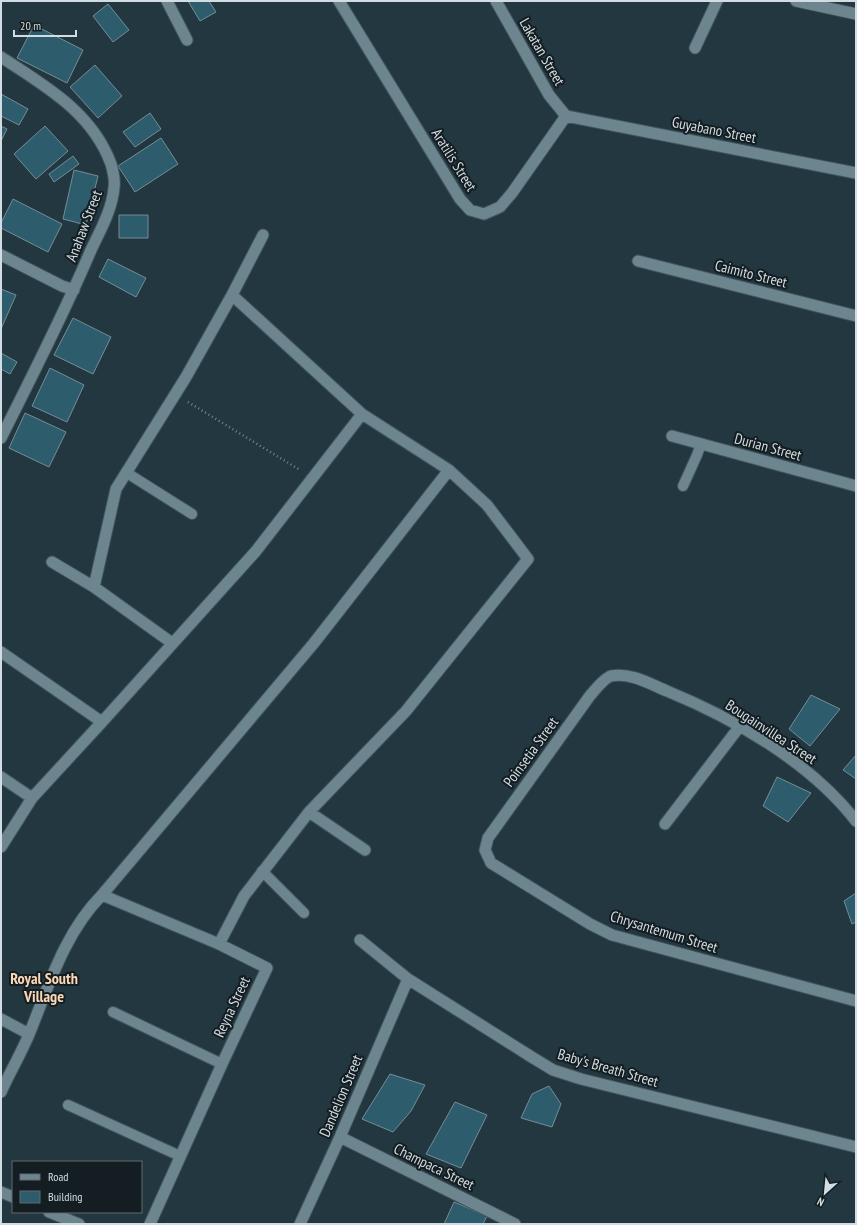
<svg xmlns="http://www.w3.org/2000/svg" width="857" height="1225" font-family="'PT Sans Narrow',sans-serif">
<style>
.building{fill:#2d5c6c;stroke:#758d96}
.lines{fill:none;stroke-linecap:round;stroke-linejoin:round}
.service-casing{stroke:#41545b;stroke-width:12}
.minor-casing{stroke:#41545b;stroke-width:13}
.path{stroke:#75868d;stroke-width:2.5;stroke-dasharray:1 3;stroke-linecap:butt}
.service{stroke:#6d858e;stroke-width:10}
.minor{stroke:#6d858e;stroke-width:11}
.labels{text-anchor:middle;stroke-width:4;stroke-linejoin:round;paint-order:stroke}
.street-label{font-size:15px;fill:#d1dde2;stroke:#141d21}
.neighbourhood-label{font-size:16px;font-weight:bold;fill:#fbd8b5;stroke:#141d21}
</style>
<rect width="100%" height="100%" fill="#22373f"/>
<path class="building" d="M188,1H209L216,12L200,21Z
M108,4L129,30L113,42L93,16Z
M34,25L83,50L67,83L17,58Z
M95,65L122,96L98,118L70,87Z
M1,94L28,109L19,125L1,116Z
M150,113L161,129L135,147L123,132Z
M1,126L7,129L1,141Z
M45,126L68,151L36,179L14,154Z
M161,138L178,164L135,192L118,166Z
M73,156L79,164L54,182L49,174Z
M74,170L98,176L86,225L63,219Z
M13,199L62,224L48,252L1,228V223Z
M119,215H148V238H119Z
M108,259L146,278L136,297L99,277Z
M1,289L16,295L1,329Z
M73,318L111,337L93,374L54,355Z
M1,353L17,362L10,374L1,369Z
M50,368L84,385L67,422L32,406Z
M25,413L66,432L49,467L9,448Z
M811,695L840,709L810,746L789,729Z
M856,755V779L843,770Z
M777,777L811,793L788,822L763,806Z
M856,893V922L852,924L844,901Z
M390,1074L425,1085L411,1111L393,1132L362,1119Z
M549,1086L561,1104L552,1127L521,1118L532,1094Z
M455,1102L487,1115L461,1168L426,1154Z
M454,1202L487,1216L483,1224H444Z"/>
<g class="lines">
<defs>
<path id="service" d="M127,473L192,514
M683,486L697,455L701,444
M262,871L304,913
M113,1012L222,1064
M68,1105L180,1156"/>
<path id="minor" d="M167,1L187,40
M339,1L460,199L470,210L484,214L500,207L512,193L566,116
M496,1L549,95L566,116
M796,1L856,14
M695,48L717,1
M1,57C45,86 92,112 111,164C113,171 115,182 114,188C112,210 100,231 91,250C64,314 32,376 1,438
M566,116L856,173
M1,255L62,286L74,290
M638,261L856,316
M672,436L856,486
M52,562L94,587L172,643
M94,587L116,489L186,377L232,295L263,235
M1,652L102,722
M1,777L32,798
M309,812L365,850
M856,821C810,762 735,719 667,691C650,684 630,672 611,676C604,678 594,691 589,697L488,838L485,850L491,863L590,924L612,935L856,1001
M665,824L740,726
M1,847L32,798L102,722L256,551L362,414
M102,895L219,944L267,968L222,1064L150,1224
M360,940L408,979L530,1056L553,1070L581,1079L856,1147
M219,944L244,896L309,812L406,711L528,559L487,505L449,470L362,414L232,295
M1,1019L29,1034
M1,1092C10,1072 22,1052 30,1032C49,985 65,932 102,895L314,643L449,470
M340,1137L515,1224
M1,1192L13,1197
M49,1212L79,1224
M300,1224L340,1137L408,979"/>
</defs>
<use href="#service" class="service-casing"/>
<use href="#minor" class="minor-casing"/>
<path class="path" d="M188,402L300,470"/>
<use href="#service" class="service"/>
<use href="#minor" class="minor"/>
</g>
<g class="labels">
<g class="street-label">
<text transform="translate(542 52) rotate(60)" y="5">Lakatan Street</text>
<text transform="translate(714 130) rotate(11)" y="5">Guyabano Street</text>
<text transform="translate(454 160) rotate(58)" y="5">Aratilis Street</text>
<text transform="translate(84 226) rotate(-69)" y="5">Anahaw Street</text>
<text transform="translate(751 274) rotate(14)" y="5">Caimito Street</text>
<text transform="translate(768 447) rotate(15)" y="5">Durian Street</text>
<text transform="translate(771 732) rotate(33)" y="5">Bougainvillea Street</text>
<text transform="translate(531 752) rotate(-54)" y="5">Poinsetia Street</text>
<text transform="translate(664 932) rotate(17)" y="5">Chrysantemum Street</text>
<text transform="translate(232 1007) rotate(-65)" y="5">Reyna Street</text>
<text transform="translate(608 1068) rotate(16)" y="5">Baby's Breath Street</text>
<text transform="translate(341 1096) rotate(-67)" y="5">Dandelion Street</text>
<text transform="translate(434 1167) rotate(26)" y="5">Champaca Street</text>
</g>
<g class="neighbourhood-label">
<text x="44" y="984">Royal South<tspan x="44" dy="18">Village</tspan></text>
</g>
</g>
<rect width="857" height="1225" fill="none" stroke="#d1dde2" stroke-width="4"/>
<rect x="12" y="1161" width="130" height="52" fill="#141d21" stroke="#606a6e"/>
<rect x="20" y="1174" width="20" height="6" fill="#6d858e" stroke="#606a6e"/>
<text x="48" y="1181" font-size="12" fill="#d1dde2">Road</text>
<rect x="20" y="1191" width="20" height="12" fill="#2d5c6c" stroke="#606a6e"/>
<text x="48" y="1201" font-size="12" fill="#d1dde2">Building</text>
<g transform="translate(825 1193) rotate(207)" stroke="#141d21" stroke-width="3" paint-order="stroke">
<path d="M0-3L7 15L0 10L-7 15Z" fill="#d1dde2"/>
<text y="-6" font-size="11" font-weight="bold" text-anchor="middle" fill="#d1dde2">N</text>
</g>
<path d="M14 30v6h62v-6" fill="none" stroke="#d1dde2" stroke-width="2"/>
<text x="20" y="30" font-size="12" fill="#d1dde2" stroke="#141d21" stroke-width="3" paint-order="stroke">20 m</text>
</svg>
